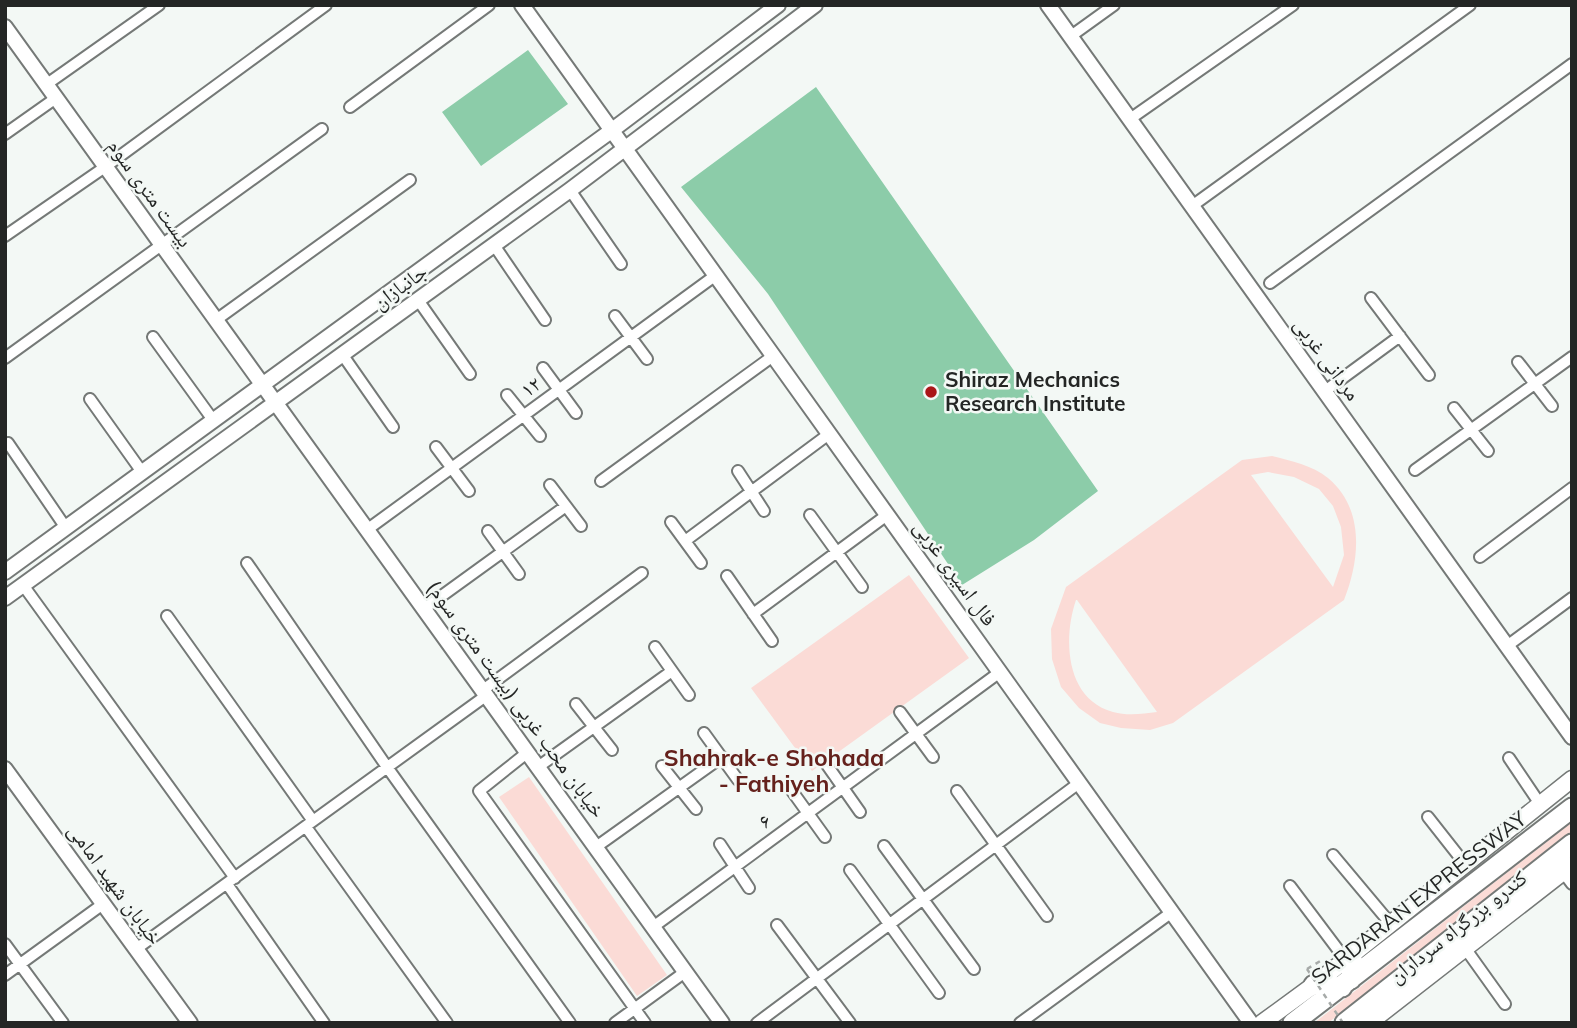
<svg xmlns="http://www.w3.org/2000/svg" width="1577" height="1028" font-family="Mulish,'Noto Naskh Arabic',sans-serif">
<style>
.green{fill:#fbdbd6;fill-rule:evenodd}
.building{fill:#8ccca9}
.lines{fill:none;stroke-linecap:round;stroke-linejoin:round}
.minor-casing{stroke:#757977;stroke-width:14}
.tertiary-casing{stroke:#757977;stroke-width:18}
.secondary-casing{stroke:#757977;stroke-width:19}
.trunk-casing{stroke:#757977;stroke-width:23}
.path{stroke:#a7aba9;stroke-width:2.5;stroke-dasharray:5 5;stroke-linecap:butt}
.minor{stroke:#fff;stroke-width:10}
.tertiary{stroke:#fff;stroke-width:14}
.secondary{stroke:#fff;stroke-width:16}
.trunk{stroke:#fff;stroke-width:19}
.path-bridge{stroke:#a7aba9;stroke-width:2.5;stroke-dasharray:5 5;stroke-linecap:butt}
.poi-dot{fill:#aa1618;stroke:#f3f8f5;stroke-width:2.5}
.labels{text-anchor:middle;stroke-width:5;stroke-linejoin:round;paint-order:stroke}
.street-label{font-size:21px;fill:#242625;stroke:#f3f8f5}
.poi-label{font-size:21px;font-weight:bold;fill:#242625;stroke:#f3f8f5;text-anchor:start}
.neighbourhood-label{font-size:23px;font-weight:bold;fill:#65211c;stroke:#f3f8f5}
</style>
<rect width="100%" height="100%" fill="#f3f8f5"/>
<path class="green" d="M1272,456C1291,461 1312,465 1328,478C1365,509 1360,560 1344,600L1173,723L1150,730L1121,728L1100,723L1079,708L1061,687L1052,659L1051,629L1066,587L1242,460ZM1268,472L1294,477L1319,489L1333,506L1341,527L1344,555L1333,587L1251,475ZM1076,600H1077L1157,712C1143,714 1127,716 1113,712C1065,699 1063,638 1076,600Z
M909,575L969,658L812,771L751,688Z
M529,777L667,975L637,996L499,797Z
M1572,822V833L1351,1005L1328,1023H1314Z"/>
<path class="building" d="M528,50L568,104L481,166L442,112Z
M816,87L1098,491L1034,540L962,585L768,294L681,187Z"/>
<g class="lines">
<defs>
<path id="minor" d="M1071,36L1114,5
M47,84L159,5
M350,107L489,5
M1130,119L1293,5
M5,134L56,98
M570,190L621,264
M1192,206L1470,5
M5,236L105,167L326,5
M494,245L545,320
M1270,283L1572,64
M1371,298L1429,375
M418,300L470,374
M615,316L647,359
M216,320L410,180
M153,337L213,420
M342,354L393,427
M5,358L322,129
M1518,362L1552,406
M543,368L576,413
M1325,391L1400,336
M507,395L540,436
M90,399L142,472
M1454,408L1488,451
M8,443L66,528
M436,447L469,491
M1415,470L1572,357
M738,471L764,511
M601,481L773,356
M550,485L581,526
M810,515L862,587
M671,522L701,563
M368,529L716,275
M488,531L519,574
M685,541L829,434
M1480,557L1572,488
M247,563L387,767L570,1023
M727,576L772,641
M23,585L235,878
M425,608L566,506
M753,614L887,515
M167,616L313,821
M1507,646L1572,598
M655,647L689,695
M483,690L642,573
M576,704L612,750
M900,712L933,757
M704,733L738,780
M528,752L479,791L645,1023
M1509,758L1540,804
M827,765L860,812
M662,766L696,809
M538,767L672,671
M792,791L825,837
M957,791L1047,916
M1428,817L1465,864
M306,827L447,1023
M720,844L749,888
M884,846L974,969
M596,847L722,757
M1333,855L1390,923
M850,870L939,993
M1563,872L1572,884
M227,884L324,1023
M1290,886L1345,959
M777,925L850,1023
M653,927L1000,672
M5,944L63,1023
M1465,948L1505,1004
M136,949L487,695
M5,975L103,904
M615,1023L685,972
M757,1023L1079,783
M1020,1023L1172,912"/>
<path id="tertiary" d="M522,5L1251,1023
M1048,5L1572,737
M5,27L722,1023
M5,572L611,131L778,5
M5,598L570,190L815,5
M5,769L190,1023"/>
<path id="secondary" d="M1262,1023L1314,985L1572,779
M1369,1023L1572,865"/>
<path id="trunk" d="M1351,979L1352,954
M1314,985L1342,987
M1293,1023L1572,808
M1345,1023L1572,844"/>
</defs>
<use href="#minor" class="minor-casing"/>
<use href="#tertiary" class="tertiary-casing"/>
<use href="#secondary" class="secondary-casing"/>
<use href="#trunk" class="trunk-casing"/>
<path class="path" d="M1307,969L1322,960"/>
<use href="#minor" class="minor"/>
<use href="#tertiary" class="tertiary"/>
<use href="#secondary" class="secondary"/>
<use href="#trunk" class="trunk"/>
<path class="path-bridge" d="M1307,969L1343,1023"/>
</g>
<circle class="poi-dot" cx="931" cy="392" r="7"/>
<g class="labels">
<g class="street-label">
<text transform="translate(150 193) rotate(54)" y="7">بیست متری سوم</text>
<text transform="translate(400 287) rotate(-36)" y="7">جانبازان</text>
<text transform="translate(1327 359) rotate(54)" y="7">مردانی غربی</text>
<text transform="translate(531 387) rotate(-36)" y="7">۱۲</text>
<text transform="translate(955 573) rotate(54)" y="7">فال اسیری غربی</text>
<text transform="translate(516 699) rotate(54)" y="7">خیابان محب غربی (بیست متری سوم)</text>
<text transform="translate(765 821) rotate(-36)" y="7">۶</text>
<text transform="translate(115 884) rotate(54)" y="7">خیابان شهید امامی</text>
<text transform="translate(1419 898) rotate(-38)" y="7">SARDARAN EXPRESSWAY</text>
<text transform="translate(1458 927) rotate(-38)" y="7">کندرو بزرگراه سرداران</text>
</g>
<g class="poi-label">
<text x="945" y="387">Shiraz Mechanics<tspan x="945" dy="24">Research Institute</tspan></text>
</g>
<g class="neighbourhood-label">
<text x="774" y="766">Shahrak-e Shohada<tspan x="774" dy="26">- Fathiyeh</tspan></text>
</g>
</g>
<rect width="1577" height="1028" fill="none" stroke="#242625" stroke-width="14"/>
</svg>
